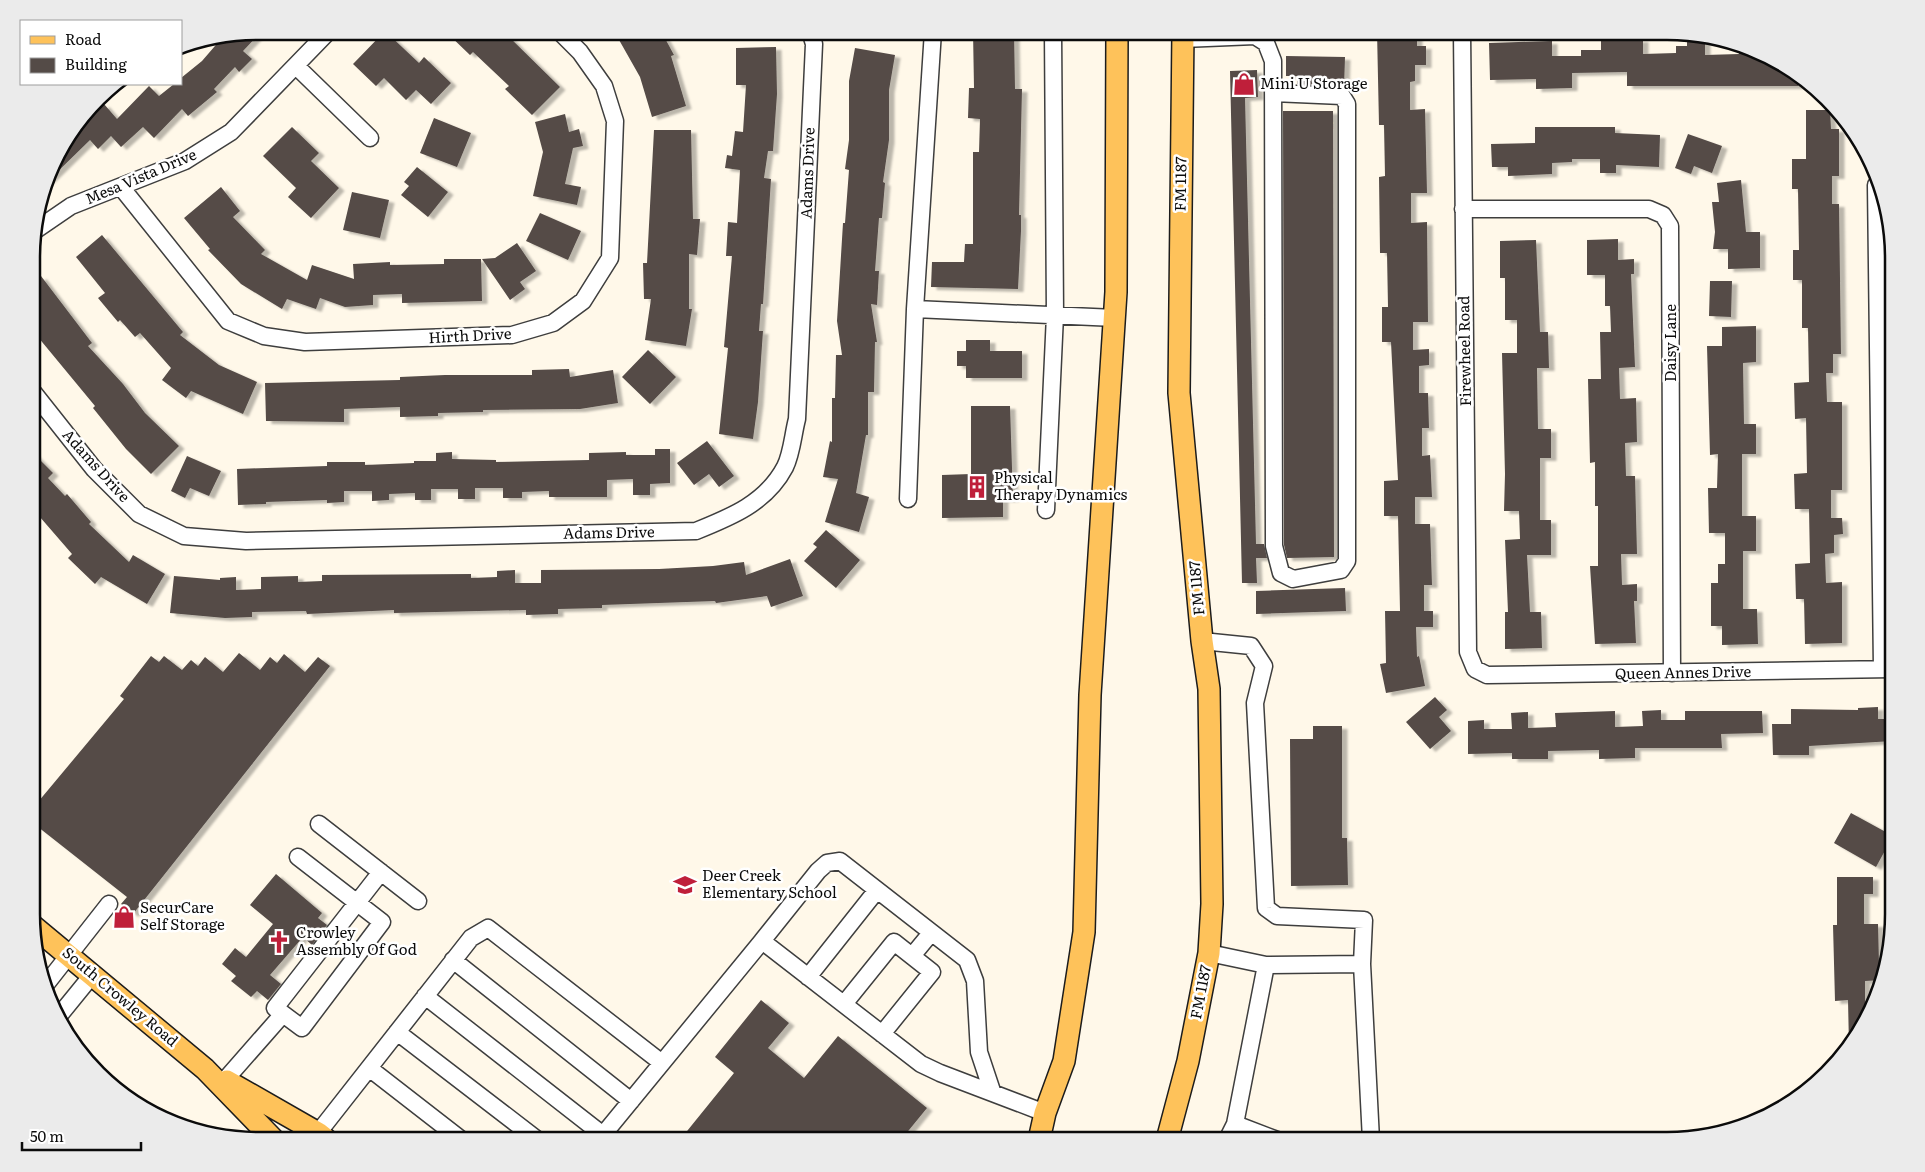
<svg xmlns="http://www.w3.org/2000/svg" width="1925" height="1172" font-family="Literata,serif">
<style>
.building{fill:#544b47;filter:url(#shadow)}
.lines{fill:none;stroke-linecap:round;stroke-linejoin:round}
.minor-casing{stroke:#3e3e3e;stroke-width:19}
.major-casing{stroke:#1c1c1c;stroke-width:24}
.minor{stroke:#fff;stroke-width:16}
.major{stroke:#fec25a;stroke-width:21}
.labels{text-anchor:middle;stroke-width:5;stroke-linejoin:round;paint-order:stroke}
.poi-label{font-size:15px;fill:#0b0b0b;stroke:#fff;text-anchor:start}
.street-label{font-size:15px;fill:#0b0b0b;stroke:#fff}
.rim{fill:none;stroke:#0b0b0b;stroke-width:2.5}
</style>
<defs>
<filter id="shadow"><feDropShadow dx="5.5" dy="3" stdDeviation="1" flood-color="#0004"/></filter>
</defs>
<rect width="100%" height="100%" fill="#fff8e9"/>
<path class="building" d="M262,31L243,51L252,59L239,72L235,67L214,89L217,92L188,116L182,109L154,138L143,127L121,147L111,136L98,149L90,140L48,181L55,158L78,128L104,104L117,119L149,86L159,96L174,84H181V78L202,61L221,39Z
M385,31L419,63L424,57L451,83L431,104L416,90L406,100L384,78L376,86L353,64Z
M445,31H503L560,87L532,115L505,89L509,86L473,52L470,55Z
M614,31H661L674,55L671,56L686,106L652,117L640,77Z
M973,31H1014L1015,89H1022L1019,215H1021V231L1018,289L931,287L932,262H964L965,244H973V152H979L980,119L968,118L969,88H974Z
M1377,31H1417V46H1426V65H1415V81L1410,82V110L1425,109L1427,193H1411V223L1427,222L1428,322H1413V350L1429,349V365L1419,366V393H1428L1429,428H1422V456L1430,455L1432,497H1415V524H1430L1432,585H1424V611H1433V627H1416L1417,657L1419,656L1425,686L1386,693L1380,664L1386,663L1385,611H1400L1398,516H1384V481L1398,480L1391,342H1382V307H1388L1387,253H1380L1379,177L1385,176L1384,125H1379Z
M1643,39V54L1676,53V46H1687V39H1705V55L1739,54V45L1793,69L1798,75V86H1627V72L1572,73V88L1536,89V79L1490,80L1489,43L1552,41V56H1581V50H1601V41Z
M776,47L777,94L773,151H768L764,178L771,179L763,304H761L759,331H763L758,402L753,439L719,434L728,348L724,347L732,256H726L728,222L737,223L740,170L725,168L727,155L732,156L735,131L743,132L746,85H736V48Z
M855,48L895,55L889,90V140L883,182L885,183L882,218H879L875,271H879L877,305L871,304L877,342H875L874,392H868V435H866L856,493L869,497L859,532L825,522L838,479L823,477L830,441L832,442V398H835L836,355H842L837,321L843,223H845L849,170L845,169L849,140V81Z
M1286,56L1345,57L1344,87L1297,84V76H1286Z
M1257,70L1258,97L1245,98L1256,544H1264L1267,558H1256L1257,583H1242L1230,71Z
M1806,110H1830L1831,129H1839V176H1832V204H1839L1841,354H1833V373H1826L1827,402H1842V490H1831V518H1842L1843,534L1834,535V553L1825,554L1826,583L1842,582V643L1805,644L1804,599H1796L1795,564L1810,563L1809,509H1795L1794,474L1807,473L1806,418L1795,419L1794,383L1809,382L1808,328H1802V280H1793V250H1799L1798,189H1792V159H1806Z
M1283,111H1333L1334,557L1287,558L1284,545Z
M565,114L569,132L579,129L583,146L573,148L565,184L581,187L577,205L533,196L543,152L535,122Z
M434,118L471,133L457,167L420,153Z
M292,127L319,153L311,161L339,188L311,218L288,197L296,188L263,156Z
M1535,127H1615V133L1660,135L1659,167L1616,165V173H1600V159H1572V162L1552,163V174L1508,176V167H1492L1491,144L1535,143Z
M654,130H691L693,219H700L697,255L689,254V309H692L686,346L645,340L651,299H644L643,263H647Z
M1688,134L1722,146L1712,173L1694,166L1691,174L1675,168Z
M417,167L448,192L428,217L401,195L409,186L404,182Z
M1741,180L1746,232H1760V268L1728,269V249H1713L1715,232L1712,202H1719L1717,183Z
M221,187L240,211L233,217L265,250L261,254L307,280L312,265L354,279L353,264L390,262V265L444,264V259H481L482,301L402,303V294L373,295V305L345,307L320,298L316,309L287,299L282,309L241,284L208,250L210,249L184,218Z
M352,192L389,200L380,238L343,230Z
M540,213L581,231L568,260L526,241Z
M102,235L183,332L180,335L219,365L257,382L243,414L191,391L186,398L162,380L171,368L140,333L135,337L120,320L118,322L98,298L105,293L76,257Z
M1618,239V260L1634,259V274H1631L1635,367L1619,368L1620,399L1636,398L1637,442L1625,443L1626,476H1635L1637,554H1621L1622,585L1637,584V601H1634L1636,643L1595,644L1590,566H1598V506H1595V462L1590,463L1588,379H1601L1600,332H1611L1610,306H1605V275H1587V240Z
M1536,240L1540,332H1548L1549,368H1537L1538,429H1551V458H1540V520H1551V555H1527L1530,612H1541L1542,648L1505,649V612H1508L1505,540L1520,539L1519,511H1504L1505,474L1502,353H1517V320H1505V278H1500V241Z
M517,243L536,271L520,282L525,289L510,300L482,259L495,258Z
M41,276L92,343L88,346L123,384L145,413L179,446L151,474L126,449L93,408L95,406L33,331V283Z
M1710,281H1732L1731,317L1709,316Z
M1756,326V362L1743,363L1744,424H1756V454H1742V516H1756V551H1743V609H1757L1758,644L1722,645V626H1711V583H1718V564H1725V533H1709L1708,488H1717L1718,454L1710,455L1707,346H1722V327Z
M966,340H990V351H1022V378H966V366H957V351H966Z
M648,350L676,377L650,404L622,377Z
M569,369L570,377L613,370L618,403L580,409L483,410V412L438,413V416L400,417V407L344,409V422L266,421L265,383L400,380V377L445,375H532V370Z
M971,406H1010L1013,499H1003V517L942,518V475L971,474Z
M707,441L734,476L719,487L709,474L694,485L677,463Z
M655,449H670V483L650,484V495H633V479L607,480V497H549V491L522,492V498H503V488H475V499H458V489H431V500H415V493L389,494V500L372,501V491H344V502L327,503V500L266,502V504L238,505L237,469L327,466V462H365V465L414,463V461H436V453L452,452V459L496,460V462L589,460V453L626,452V455H655Z
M33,453L53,473L48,478L65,496L67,494L91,522L89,524L129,562L133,555L165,574L147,604L101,577L95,584L68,558L72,554L33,509Z
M187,456L221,471L209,496L190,488L185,498L171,491Z
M826,530L860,560L836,588L804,561L817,547L813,544Z
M790,559L803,596L771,607L767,596L716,603L715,601L602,605V608L558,609V614L526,615V610L394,613V610L307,614L306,611L252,612V617L225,618L170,613L174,576L220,580V578L236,577V590L261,589V577L298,576V582L322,581V575L471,574V578L497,577V571L515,570V583H541V570L659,569L713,566L744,562L746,575Z
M1345,588L1346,611L1256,614V591Z
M239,653L260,670L270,657L277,663L284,654L305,672L318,657L330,666L133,914L121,904L127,897L33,823V808L124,699L120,696L151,656L159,662L164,656L182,670L191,660L198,666L205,657L223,672Z
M1435,697L1447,710L1439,717L1451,731L1430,749L1406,722Z
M1878,707V719H1893V741L1809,746V755H1773L1772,724H1791V709L1858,710V708Z
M1661,710V720H1685V711H1762L1763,733L1721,734L1722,748H1635V758L1599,759V750L1548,751V759H1512V753L1468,754V721L1484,720V729H1512L1511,713L1528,712V728L1556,727L1555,713L1615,711V727L1643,726L1642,711Z
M1313,726H1342V838H1347L1348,885L1291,886L1290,739H1313Z
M1851,813L1893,836L1876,867L1834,843Z
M276,874L322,913L318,918L327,925L312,945L303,937L270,975L281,984L268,1000L257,991L251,997L231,981L236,976L222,964L235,948L246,957L273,924L250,905Z
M1837,877H1873V894H1864V924H1878L1879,964H1882V980L1865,981V1009H1871L1856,1040L1849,1046L1848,1000L1835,1001L1833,925H1837Z
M761,1000L789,1023L768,1048L804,1078L838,1036L927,1108L900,1141H679L734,1073L715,1057Z"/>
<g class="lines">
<defs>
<path id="minor" d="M1462,31L1468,652L1475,669L1487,675L1893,669
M1183,39L1255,36L1266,43L1273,61L1274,546L1281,573L1293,579L1341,570L1347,561V104L1342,96L1273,93
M296,66L370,138
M1876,185L1882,669
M121,187L228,321L264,336L305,342L512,335L553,323L583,301L610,258L615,121L604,86L580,52L559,31
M1463,209H1649L1663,215L1670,226L1672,673
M33,232L71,206L185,161L231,132L329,31
M915,309L1115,318
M33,392L94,469L139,514L184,536L246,541L696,531C731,517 766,503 785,467C792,453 793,434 797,419L814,44L810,31
M908,499L915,309L933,31
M1046,510L1055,315L1053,31
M1202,641L1251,646L1264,666L1255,703L1266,908L1277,916L1364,920L1362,964L1266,965L1235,1124L1227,1140
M319,824L418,901
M298,857L382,922L302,1028L275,1008L381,872
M762,941L818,871L827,863L840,861L967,960L975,981L979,1052L992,1091
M1209,953L1266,965
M912,956L931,933
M453,960L631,1101
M1362,964L1371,1140
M808,977L877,890
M47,983L109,904
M425,996L603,1135
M844,1004L894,942L932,972L882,1034
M58,1017L93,974
M397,1032L539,1141
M369,1068L463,1141
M225,1080L283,1014
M1235,1124L1277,1140
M318,1133L471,938L488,928L662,1063
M598,1141L762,941L921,1064L940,1073L1045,1113"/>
<path id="major" d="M33,926L205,1069L275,1141
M227,1081L318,1133L328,1141
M1039,1140L1045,1113L1064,1061L1084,932L1090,695L1116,292L1117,31
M1167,1140L1188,1061L1209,953L1212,904L1209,689L1202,641L1179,393L1183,31"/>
</defs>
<use href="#minor" class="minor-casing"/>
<use href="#major" class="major-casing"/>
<use href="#minor" class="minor"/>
<use href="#major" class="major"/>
</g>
<defs>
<symbol id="shop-bare" viewBox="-9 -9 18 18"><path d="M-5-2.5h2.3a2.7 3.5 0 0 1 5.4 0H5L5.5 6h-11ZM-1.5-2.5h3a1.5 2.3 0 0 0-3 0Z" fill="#bf1f3a" stroke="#fff" stroke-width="2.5" paint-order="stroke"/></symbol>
<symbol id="building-bare" viewBox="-9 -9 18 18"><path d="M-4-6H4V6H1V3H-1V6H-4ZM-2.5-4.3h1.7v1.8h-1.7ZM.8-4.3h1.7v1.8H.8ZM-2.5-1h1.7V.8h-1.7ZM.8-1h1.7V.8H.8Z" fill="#bf1f3a" stroke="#fff" stroke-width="2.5" paint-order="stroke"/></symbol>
<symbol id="school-bare" viewBox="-9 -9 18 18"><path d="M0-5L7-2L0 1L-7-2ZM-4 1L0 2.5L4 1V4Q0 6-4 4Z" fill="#bf1f3a" stroke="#fff" stroke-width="2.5" paint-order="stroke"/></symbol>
<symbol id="church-bare" viewBox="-9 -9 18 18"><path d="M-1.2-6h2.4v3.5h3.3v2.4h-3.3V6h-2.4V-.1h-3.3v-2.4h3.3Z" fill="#bf1f3a" stroke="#fff" stroke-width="2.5" paint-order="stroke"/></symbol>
</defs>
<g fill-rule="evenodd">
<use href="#shop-bare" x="1228" y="68" width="32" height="32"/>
<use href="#building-bare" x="961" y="471" width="32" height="32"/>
<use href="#school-bare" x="669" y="869" width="32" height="32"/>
<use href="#shop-bare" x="108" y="901" width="32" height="32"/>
<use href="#church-bare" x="263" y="926" width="32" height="32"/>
</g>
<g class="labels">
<g class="poi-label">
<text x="1260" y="89">Mini U Storage</text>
<text x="994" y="483">Physical<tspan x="994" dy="17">Therapy Dynamics</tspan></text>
<text x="702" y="881">Deer Creek<tspan x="702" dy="17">Elementary School</tspan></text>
<text x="140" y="913">SecurCare<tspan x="140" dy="17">Self Storage</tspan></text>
<text x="296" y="938">Crowley<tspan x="296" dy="17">Assembly Of God</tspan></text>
</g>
<g class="street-label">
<text transform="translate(808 173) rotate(-88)" y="5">Adams Drive</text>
<text transform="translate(141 177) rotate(-23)" y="5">Mesa Vista Drive</text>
<text transform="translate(1181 184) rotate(-89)" y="5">FM 1187</text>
<text transform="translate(470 336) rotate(-3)" y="5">Hirth Drive</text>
<text transform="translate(1671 343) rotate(-90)" y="5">Daisy Lane</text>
<text transform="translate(1465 351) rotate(-91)" y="5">Firewheel Road</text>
<text transform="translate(96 466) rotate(48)" y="5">Adams Drive</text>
<text transform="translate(609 533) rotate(-1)" y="5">Adams Drive</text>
<text transform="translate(1197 588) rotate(-95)" y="5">FM 1187</text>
<text transform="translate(1683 673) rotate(-1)" y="5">Queen Annes Drive</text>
<text transform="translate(1201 992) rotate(-79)" y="5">FM 1187</text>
<text transform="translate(120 997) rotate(40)" y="5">South Crowley Road</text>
</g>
</g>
<path d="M0 0H1925V1172H0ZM258 40H1667A218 218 0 0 1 1885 258V914A218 218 0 0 1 1667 1132H258A218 218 0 0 1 40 914V258A218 218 0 0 1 258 40Z" fill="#ebebeb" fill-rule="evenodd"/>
<path class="rim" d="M258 40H1667A218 218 0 0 1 1885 258V914A218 218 0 0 1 1667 1132H258A218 218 0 0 1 40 914V258A218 218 0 0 1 258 40Z"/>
<rect x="20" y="20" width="162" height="65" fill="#ffffff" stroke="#9d9d9d"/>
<rect x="30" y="36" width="25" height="8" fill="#fec25a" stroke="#9d9d9d"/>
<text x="65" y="45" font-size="15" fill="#0b0b0b">Road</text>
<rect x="30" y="58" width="25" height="15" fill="#544b47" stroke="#9d9d9d"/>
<text x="65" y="70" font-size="15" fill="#0b0b0b">Building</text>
<path d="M22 1142v8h119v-8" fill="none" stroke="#0b0b0b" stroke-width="2.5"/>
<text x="30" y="1142" font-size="15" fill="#0b0b0b" stroke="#ffffff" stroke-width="4" paint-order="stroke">50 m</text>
</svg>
